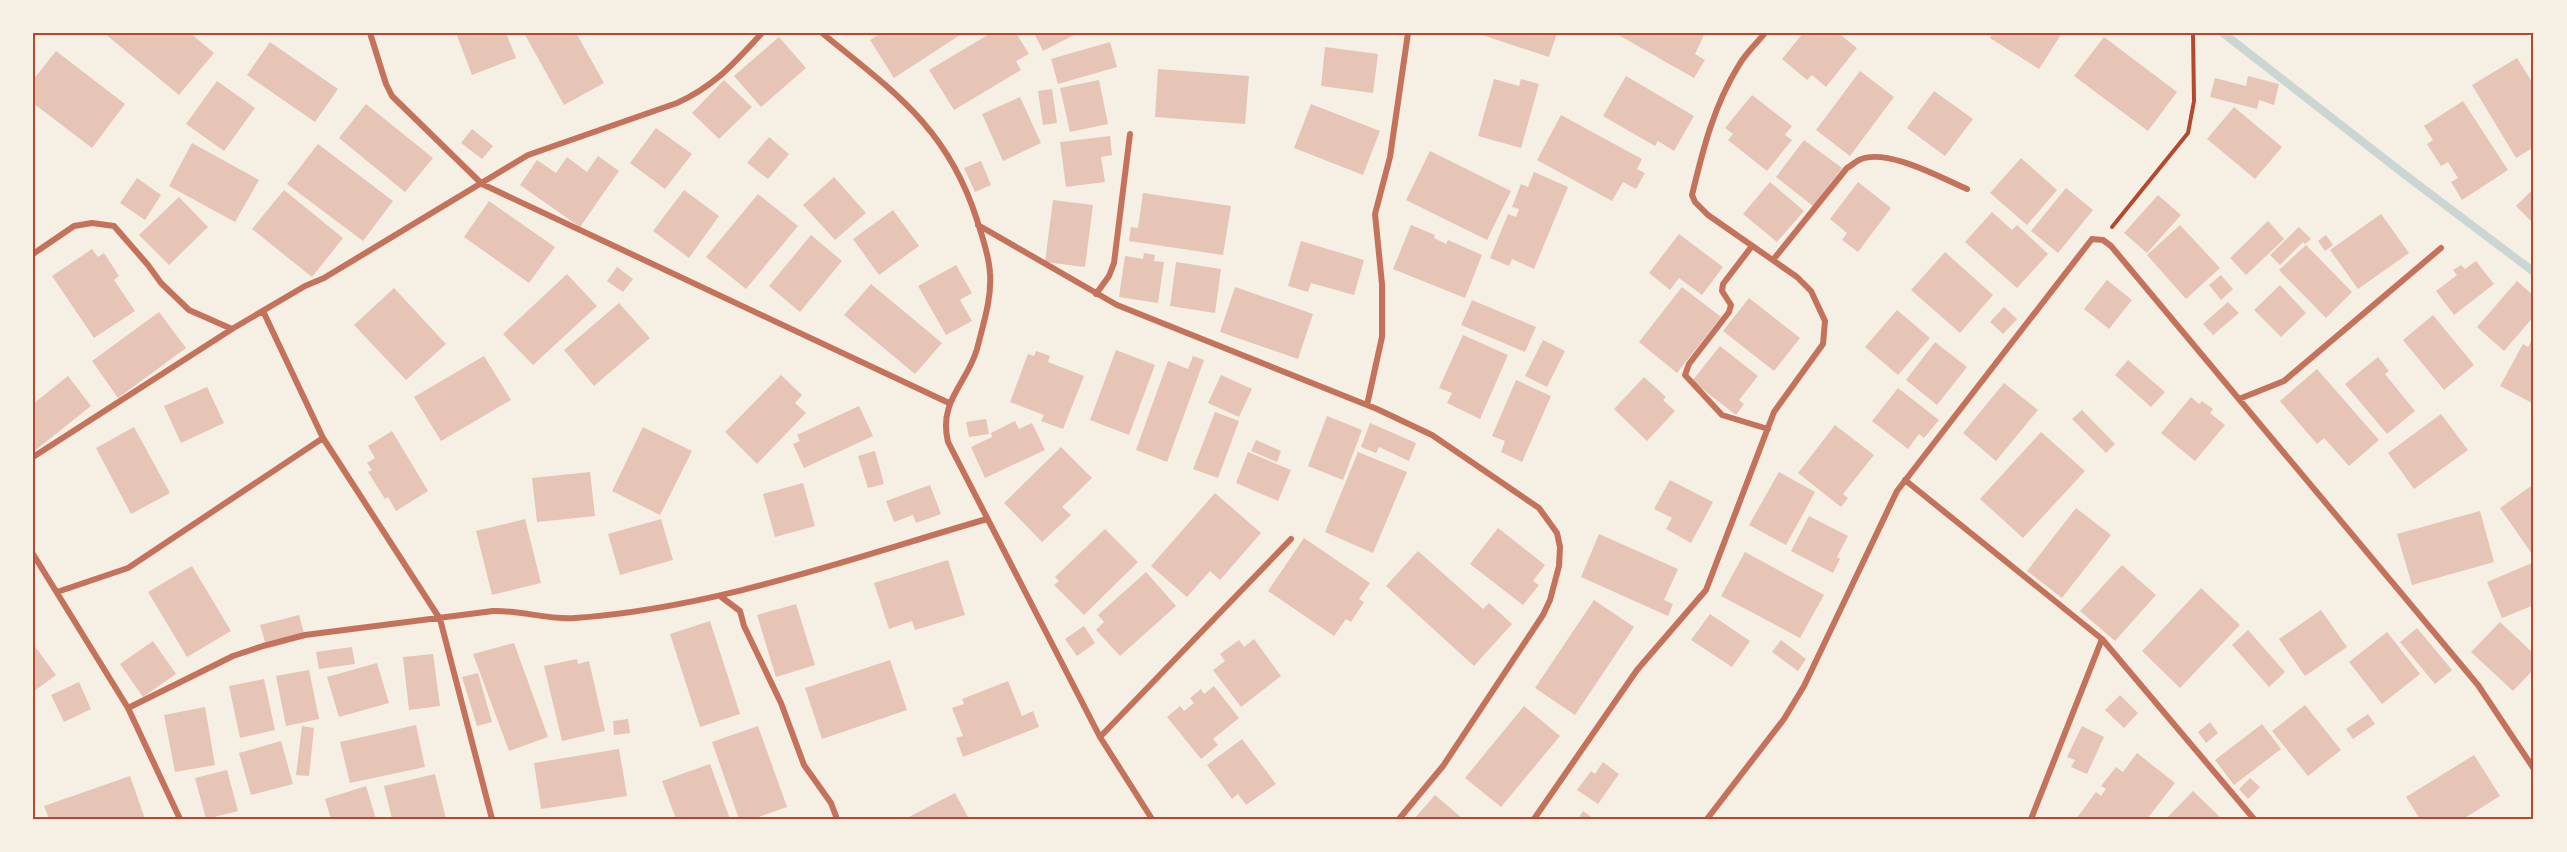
<svg xmlns="http://www.w3.org/2000/svg" width="2567" height="852" font-family="Montserrat,sans-serif">
<style>
.lines{fill:none;stroke-linecap:round;stroke-linejoin:round}
.stream{stroke:#c9d6d2;stroke-width:8}
.building{fill:#e6c5b7}
.path{stroke:#b5482f;stroke-width:4}
.minor{stroke:#c5725c;stroke-width:6}
.neatline{fill:none;stroke:#b5482f;stroke-width:2}
</style>
<rect width="100%" height="100%" fill="#f6efe4"/>
<g class="lines">
<path class="stream" d="M2223,33L2404,174L2534,272"/>
</g>
<path class="building" d="M104,33H190L214,53L179,95Z
M456,33H506L516,58L472,75Z
M524,33H576L604,83L564,105Z
M881,33H963L894,78L870,40Z
M991,33H1016L1029,54L1016,61L1021,70L954,110L929,70Z
M1034,33H1078L1043,51Z
M1476,33H1557L1549,57Z
M1615,33H1705L1695,54L1705,60L1694,78Z
M1803,33H1838L1857,48L1826,87L1812,75L1807,80L1782,59Z
M1993,33H2062L2039,69L1990,38Z
M779,37L806,68L761,107L734,76Z
M2104,37L2177,92L2148,131L2074,76Z
M270,42L338,89L315,122L247,75Z
M1110,42L1117,67L1058,84L1051,59Z
M1325,47L1378,54L1373,93L1321,86Z
M56,51L125,104L92,148L33,103V80Z
M2517,58L2534,85V147L2516,158L2472,85Z
M1158,69L1249,76L1245,124L1155,117Z
M1860,71L1894,97L1850,156L1816,130Z
M1626,76L1694,116L1674,151L1658,141L1655,146L1603,116Z
M2248,76L2279,84L2274,105L2259,100L2257,109L2210,97L2215,78L2246,86Z
M1494,79L1519,86L1521,79L1539,84L1521,148L1478,136Z
M724,80L752,107L719,139L692,113Z
M1099,80L1108,124L1070,132L1060,88Z
M217,81L255,108L224,151L186,124Z
M1052,89L1057,123L1043,125L1038,91Z
M1934,91L1973,119L1945,156L1907,128Z
M1752,95L1792,126L1785,135L1792,140L1767,171L1728,140L1733,134L1725,128Z
M1020,97L1041,143L1003,161L982,114Z
M2463,101L2508,170L2462,200L2451,182L2458,178L2448,162L2441,166L2427,144L2433,140L2424,126Z
M366,104L433,158L405,192L339,138Z
M1311,104L1380,131L1363,175L1294,148Z
M2234,107L2282,147L2255,179L2207,139Z
M1561,115L1642,159L1637,169L1645,173L1636,189L1623,182L1612,201L1537,160Z
M656,128L692,154L665,189L630,163Z
M472,129L493,146L482,159L461,143Z
M1110,136L1112,155L1101,157L1105,182L1066,187L1060,142Z
M769,137L789,154L768,179L747,163Z
M1804,140L1842,168L1813,206L1776,177Z
M192,143L259,180L235,222L169,186Z
M318,144L393,201L363,241L287,184Z
M1430,151L1511,191L1487,240L1406,200Z
M598,156L619,171L580,227L520,185L537,160L556,173L567,157L587,172Z
M2021,158L2057,190L2027,225L1990,193Z
M981,161L991,185L975,192L964,168Z
M1534,172L1568,187L1534,269L1512,259L1509,266L1490,258L1508,214L1516,217L1519,209L1512,207L1521,184L1528,187Z
M834,177L866,213L835,240L803,205Z
M137,178L161,195L145,220L120,203Z
M1770,182L1804,211L1777,242L1743,214Z
M1858,182L1891,208L1858,252L1842,240L1847,233L1830,219Z
M2066,188L2093,210L2058,253L2031,231Z
M2534,188V224L2516,206Z
M284,190L343,238L312,277L252,229Z
M684,190L719,216L689,258L653,231Z
M1143,193L1231,206L1223,255L1129,241L1131,227L1138,228Z
M758,194L798,226L746,289L706,257Z
M2158,195L2181,215L2147,253L2124,233Z
M179,197L208,227L169,265L139,235Z
M1053,200L1093,205L1085,267L1045,262Z
M489,201L555,247L529,283L464,237Z
M893,210L919,246L879,275L853,239Z
M1992,212L2012,230L2017,225L2048,254L2017,288L1965,242Z
M2381,214L2409,253L2358,289L2330,250Z
M2268,221L2284,239L2246,275L2230,258Z
M1411,225L1435,235L1434,238L1446,244L1448,240L1482,255L1465,298L1393,269Z
M2180,225L2220,268L2186,299L2147,255Z
M2299,227L2311,239L2305,244L2303,242L2280,265L2270,255Z
M1679,234L1723,267L1702,295L1679,278L1670,290L1649,273Z
M811,235L842,261L800,312L769,286Z
M2326,235L2333,245L2325,251L2318,241Z
M1301,241L1364,260L1354,295L1311,283L1308,292L1288,286Z
M2306,245L2352,292L2326,318L2279,270Z
M92,249L98,257L104,253L119,276L114,280L135,311L94,338L52,276Z
M1945,252L1993,295L1960,333L1911,290Z
M1144,253L1155,255L1154,261L1164,262L1158,303L1119,297L1125,256L1143,259Z
M2476,261L2494,284L2454,315L2436,291L2457,275L2453,270L2461,265L2465,269Z
M1176,262L1221,269L1215,313L1170,306Z
M956,265L972,293L960,300L972,321L946,335L918,286Z
M617,267L633,279L623,292L607,281Z
M567,274L597,306L533,365L503,334Z
M2221,275L2233,289L2221,300L2209,285Z
M2107,280L2132,300L2109,329L2084,309Z
M2517,281L2534,296V316L2504,351L2477,327Z
M871,284L942,343L915,374L844,315Z
M2280,285L2306,313L2281,337L2254,310Z
M1235,287L1313,314L1298,359L1220,332Z
M1682,287L1721,317L1677,373L1639,342Z
M394,288L446,344L406,380L354,325Z
M1749,298L1800,338L1774,371L1723,331Z
M1472,300L1536,327L1525,352L1461,325Z
M2228,302L2239,313L2213,335L2203,324Z
M619,303L650,338L594,386L564,350Z
M2004,307L2017,319L2003,334L1990,322Z
M1897,310L1930,338L1898,375L1865,347Z
M159,312L186,348L118,398L92,361Z
M2433,315L2474,365L2444,390L2403,340Z
M1463,335L1508,355L1480,419L1447,403L1452,393L1439,388Z
M2534,336V404L2500,386L2523,344L2528,347Z
M1543,340L1565,351L1547,387L1525,376Z
M1935,342L1967,367L1937,405L1906,380Z
M1720,346L1758,376L1739,400L1744,404L1736,415L1692,381Z
M1116,350L1155,365L1129,435L1090,420Z
M1036,351L1050,356L1048,362L1084,376L1063,429L1041,421L1044,415L1010,402L1028,354L1034,356Z
M484,356L511,400L441,441L414,397Z
M1193,356L1204,360L1167,462L1136,450L1168,361L1188,369Z
M2378,357L2389,371L2385,374L2415,411L2387,434L2345,384Z
M2128,360L2165,392L2151,407L2115,375Z
M2317,369L2379,440L2349,466L2324,438L2317,444L2280,401Z
M781,375L802,395L795,403L806,413L757,464L725,432Z
M1221,375L1252,389L1239,417L1208,403Z
M68,376L91,406L33,452V404Z
M1644,377L1666,397L1663,400L1675,411L1647,441L1614,409Z
M1516,380L1551,396L1522,462L1501,452L1505,441L1492,436Z
M2004,383L2038,410L1996,461L1963,433Z
M207,387L224,423L181,443L164,406Z
M1898,388L1939,420L1924,438L1919,434L1908,449L1872,421Z
M2191,397L2199,404L2202,401L2213,409L2210,413L2225,425L2195,461L2161,433Z
M859,406L873,436L804,468L793,444L800,441L797,435Z
M2082,410L2115,444L2106,453L2072,419Z
M1215,412L1239,421L1218,478L1193,469Z
M2441,414L2468,450L2414,489L2388,453Z
M1327,416L1362,430L1343,480L1308,466Z
M986,419L989,434L969,437L966,422Z
M1015,421L1019,429L1032,423L1045,450L985,478L971,447L992,437L991,433Z
M1370,423L1416,443L1409,461L1379,447L1376,453L1361,447Z
M1835,425L1874,455L1843,494L1848,498L1841,507L1798,473Z
M134,427L170,493L131,514L96,448Z
M643,427L692,451L660,515L612,491Z
M392,431L428,491L396,511L388,497L385,499L368,472L372,470L367,463L375,458L368,446Z
M2041,432L2085,471L2023,538L1980,499Z
M1256,440L1281,451L1277,462L1251,451Z
M1061,447L1092,478L1062,507L1071,515L1042,542L1004,503Z
M875,451L884,484L868,488L858,456Z
M1248,452L1291,470L1278,501L1236,483Z
M1358,452L1407,472L1373,553L1325,532Z
M590,472L595,516L537,522L532,478Z
M1779,472L1815,492L1786,545L1749,525Z
M1670,480L1713,502L1691,543L1666,529L1672,518L1654,509Z
M803,483L815,526L775,537L763,494Z
M2534,484V557L2500,508Z
M930,485L941,514L916,523L913,515L894,522L886,501Z
M1215,493L1261,533L1220,580L1210,571L1187,597L1151,566Z
M2076,508L2111,535L2062,598L2027,571Z
M2480,511L2494,562L2412,585L2397,534Z
M1809,516L1848,536L1837,557L1840,559L1833,573L1791,551Z
M525,519L541,583L492,595L476,531Z
M661,519L673,560L620,575L608,534Z
M1498,528L1545,565L1533,581L1539,585L1523,605L1470,564Z
M1105,529L1138,562L1084,615L1054,585L1059,581L1055,577Z
M1599,534L1678,569L1664,600L1673,604L1668,616L1581,577Z
M1304,538L1370,583L1359,599L1364,602L1351,622L1346,619L1334,636L1268,591Z
M1418,551L1483,609L1489,603L1512,624L1474,666L1386,586Z
M1745,552L1824,595L1800,638L1721,596Z
M948,560L965,615L915,630L912,621L889,629L874,583Z
M2532,563L2534,568V605L2502,618L2487,582Z
M2122,565L2156,595L2115,641L2080,611Z
M192,566L231,631L187,657L148,592Z
M1146,572L1176,606L1120,656L1096,630L1104,622L1098,615Z
M2201,588L2240,625L2180,688L2142,651Z
M1594,600L1634,627L1575,715L1535,688Z
M796,604L815,665L776,677L757,615Z
M2321,610L2347,647L2305,676L2279,639Z
M1710,614L1750,641L1732,667L1691,640Z
M299,615L304,633L265,642L260,625Z
M710,621L740,714L700,727L670,634Z
M2500,622L2534,654V669L2513,691L2471,652Z
M1084,626L1095,643L1077,656L1065,639Z
M2417,628L2452,670L2435,684L2400,642Z
M2248,630L2285,672L2269,687L2232,645Z
M2387,632L2420,674L2382,704L2349,662Z
M1254,639L1281,676L1241,707L1213,670L1225,661L1220,654L1239,640L1244,647Z
M1781,640L1806,659L1798,671L1772,652Z
M153,641L176,674L143,697L120,664Z
M514,643L548,737L509,751L473,654Z
M33,644L56,675L33,692Z
M352,647L355,664L319,669L316,652Z
M433,654L440,706L409,710L403,657Z
M577,659L578,664L589,661L605,731L562,741L544,666Z
M890,660L907,710L822,739L805,688Z
M377,663L389,703L339,717L327,677Z
M309,670L319,719L286,726L276,676Z
M478,673L492,722L477,726L462,677Z
M264,679L275,730L240,738L229,686Z
M1008,681L1022,716L1033,711L1039,727L963,757L956,738L963,736L952,708L964,704L962,699Z
M79,682L91,709L64,722L51,695Z
M1214,686L1239,718L1213,739L1218,745L1201,759L1167,717L1180,706L1184,711L1194,703L1190,698L1201,689L1204,694Z
M2120,695L2138,713L2124,728L2105,710Z
M2305,705L2341,750L2308,776L2272,731Z
M1524,706L1560,736L1501,807L1465,778Z
M205,707L215,765L175,772L164,715Z
M2368,714L2375,724L2353,739L2346,729Z
M628,719L630,733L614,735L613,721Z
M2210,722L2218,733L2206,743L2198,732Z
M2262,724L2281,749L2234,785L2215,760Z
M416,725L425,767L350,783L340,742Z
M302,726L314,728L309,776L296,775Z
M758,726L787,807L753,819H739L712,742Z
M2082,726L2104,737L2087,774L2071,767L2075,760L2067,757Z
M1242,739L1276,784L1246,805L1238,794L1232,799L1207,765Z
M281,741L293,784L251,795L239,753Z
M619,749L627,796L541,809L534,763Z
M2137,753L2175,783L2147,819H2076L2096,792L2101,796L2106,789L2101,786L2116,767L2123,772Z
M2474,755L2500,796L2463,819H2420L2406,797Z
M1603,762L1619,774L1598,804L1577,790L1591,771L1595,774Z
M710,764L730,819H676L662,781Z
M227,770L238,811L206,819L195,778Z
M435,774L446,819H392L384,786Z
M130,776L145,819H49L44,806Z
M2250,778L2260,787L2248,799L2239,789Z
M366,786L376,819H331L325,799Z
M2193,791L2222,819H2166Z
M955,793L969,819H905Z
M1435,795L1463,819H1414Z
M1583,811L1594,819H1578Z"/>
<g class="lines">
<path class="path" d="M2112,227L2188,133L2194,101L2193,33"/>
<path class="minor" d="M370,33L386,84L392,96L482,184L949,403
M822,33C893,91 948,128 977,220C982,236 989,255 990,273C992,298 983,325 977,349C967,384 938,401 948,442L1100,737L1152,819
M978,225L1117,305L1377,409L1432,435L1539,508L1557,533L1560,547L1559,566L1550,600L1543,615L1443,766L1399,819
M1752,246L1723,284L1722,291L1731,305L1729,312L1689,364L1685,375L1722,415L1768,429
M33,254L74,226L92,223L114,226L148,265L161,283L189,310L232,329
M1773,260L1847,168C1851,166 1855,162 1859,160C1886,147 1941,178 1967,189
M1096,294L1109,276L1114,263L1130,134
M2239,399L2284,381L2441,248
M1367,405L1382,337V284L1375,214L1390,157L1408,33
M323,438L440,619L492,819
M33,457L232,329L305,286L324,278L528,155L677,103C715,86 734,63 762,33
M1905,480L2102,639L2254,819
M33,554L128,708L180,819
M57,592L128,568L323,438L263,311
M720,596L740,611L744,626L781,703L804,765L831,803L837,819
M128,708L233,656L263,646L305,635L493,611C521,610 547,620 575,618C716,608 852,558 987,519
M1100,737L1291,539
M1534,819L1637,670L1706,590L1774,412L1823,344L1825,321L1811,291L1797,277L1708,215L1695,202L1692,195C1703,149 1714,105 1739,65C1746,53 1757,43 1765,33
M1707,819L1784,719L1804,686L1897,491L2092,239L2103,240L2111,246L2478,685L2534,769
M2031,819L2102,639"/>
</g>
<rect width="2567" height="852" fill="none" stroke="#f6efe4" stroke-width="69"/>
<rect x="34" y="34" width="2498" height="784" class="neatline"/>
</svg>
